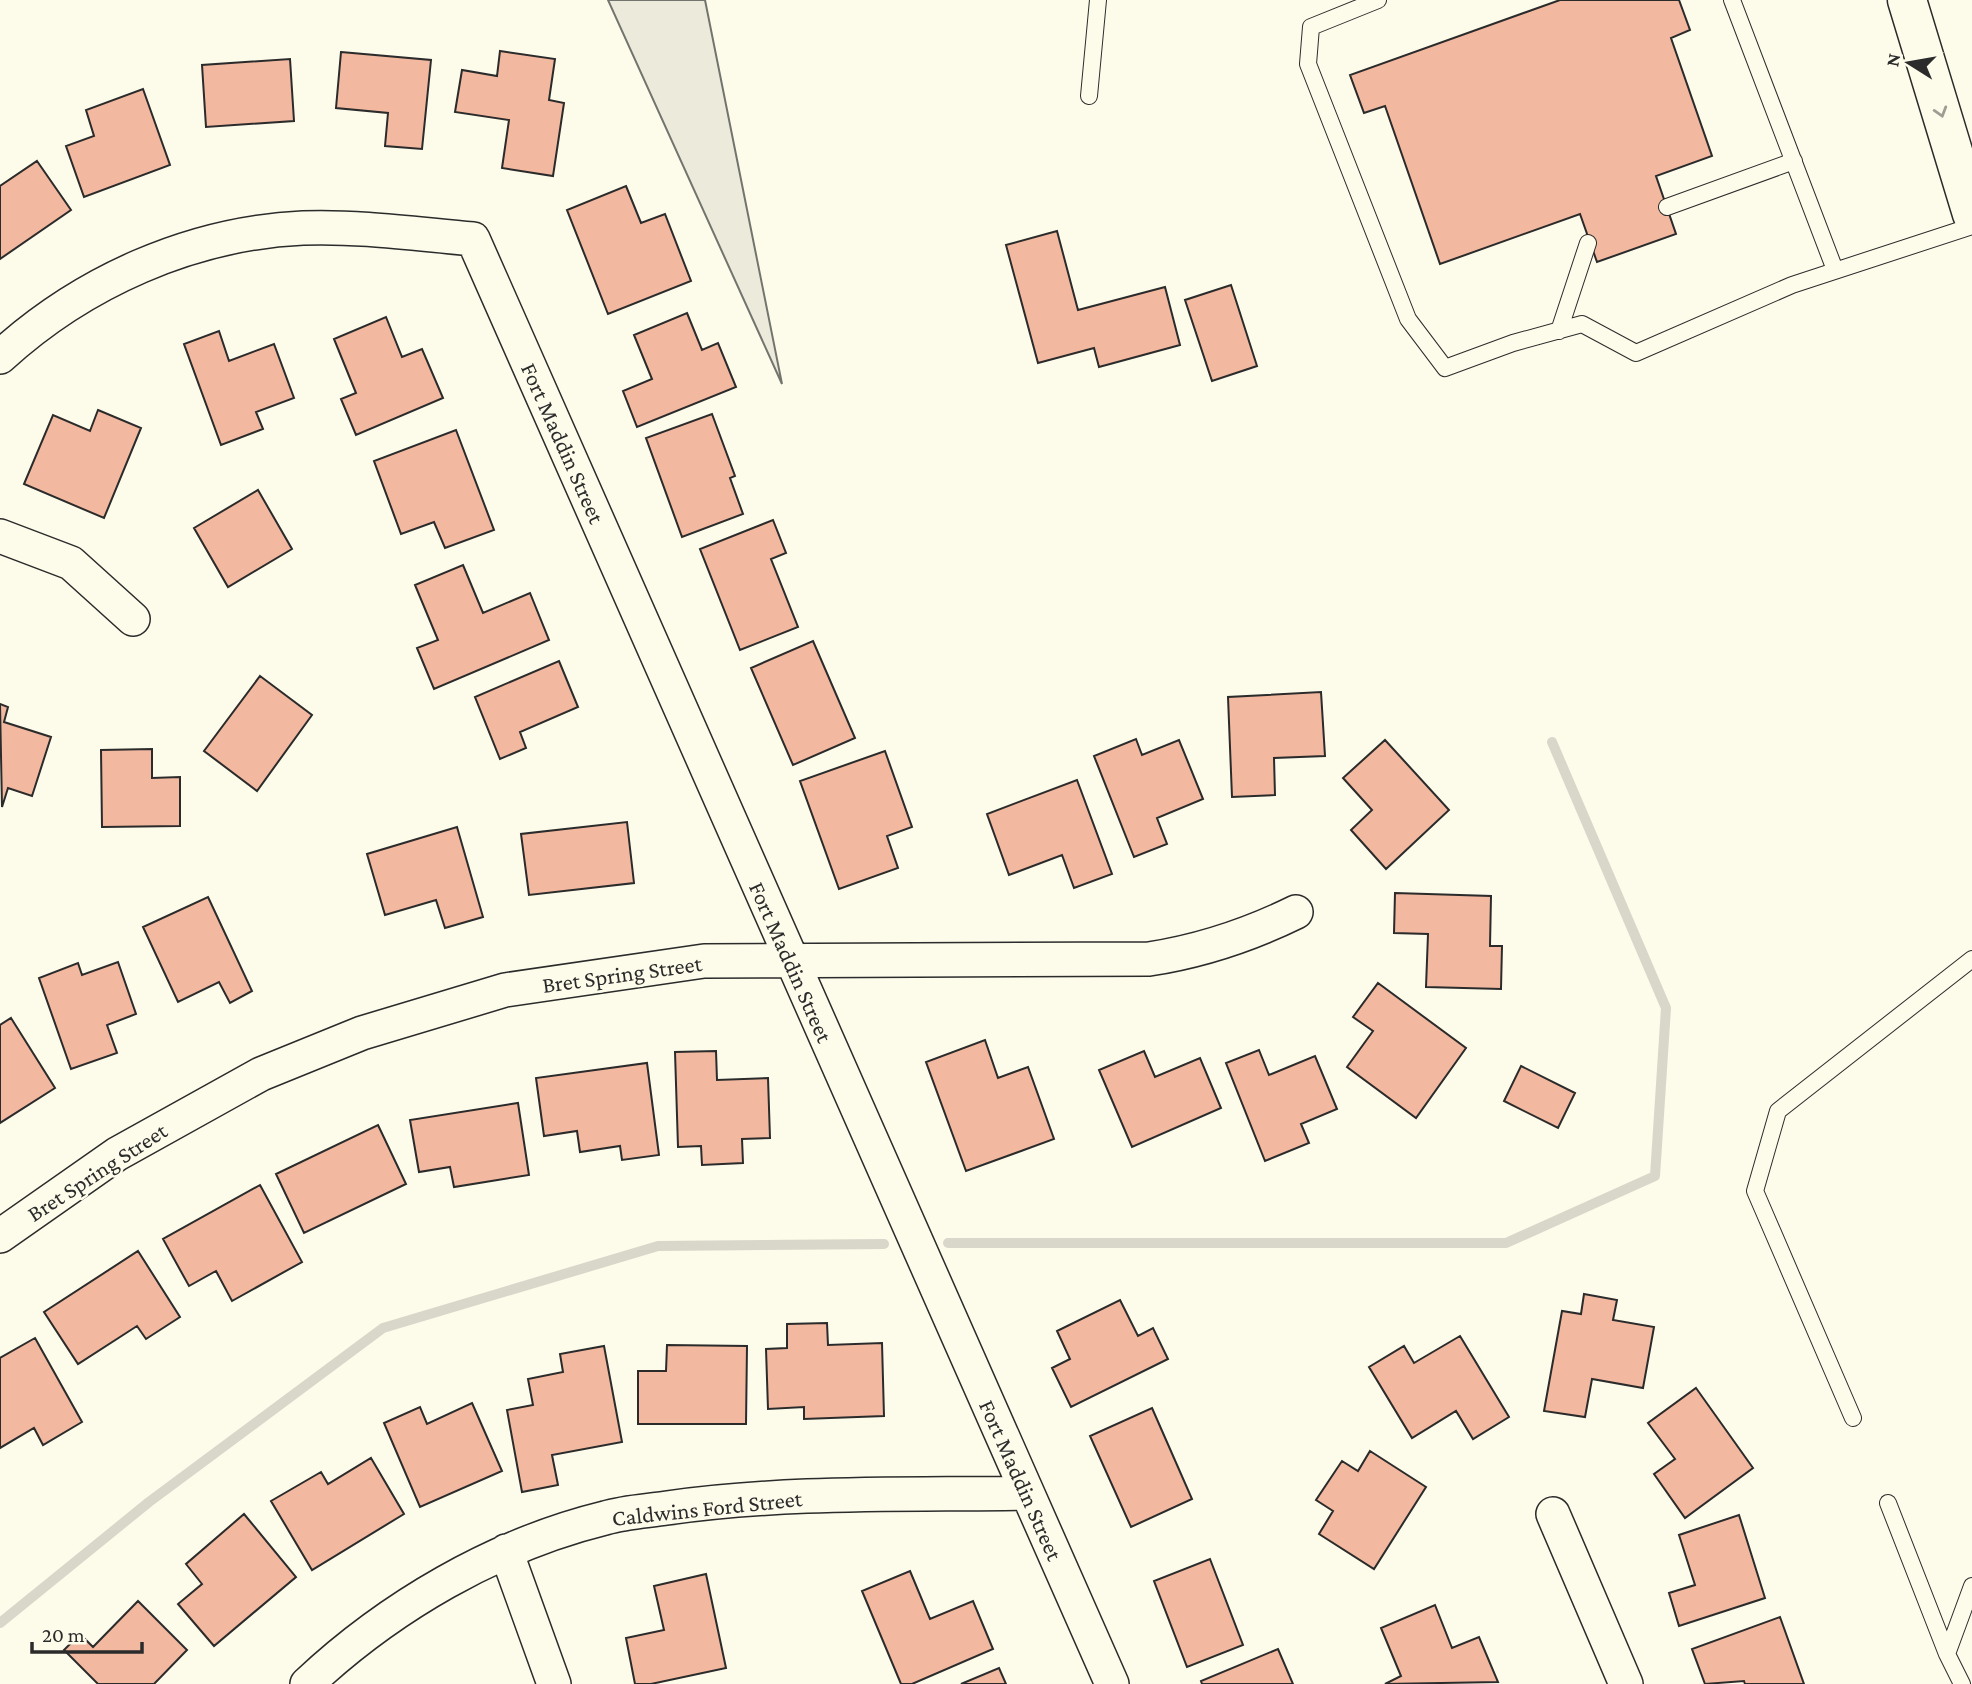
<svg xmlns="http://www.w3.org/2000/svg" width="1972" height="1684" font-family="'Crimson Pro',serif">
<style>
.green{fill:#ecebdb;stroke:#74746e;stroke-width:2}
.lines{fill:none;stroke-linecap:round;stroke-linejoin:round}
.stream{stroke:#d8d7c9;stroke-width:10}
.building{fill:#f2b8a0;stroke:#2b2b2b;stroke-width:2}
.lane-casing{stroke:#2b2b2b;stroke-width:18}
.street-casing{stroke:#2b2b2b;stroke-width:36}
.secondary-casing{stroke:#2b2b2b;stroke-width:41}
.lane{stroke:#fdfbea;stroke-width:16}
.street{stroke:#fdfbea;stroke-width:33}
.secondary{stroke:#fdfbea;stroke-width:38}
.oneway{stroke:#9e9d94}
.labels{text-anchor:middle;stroke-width:5;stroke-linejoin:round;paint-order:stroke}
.street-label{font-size:23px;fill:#2b2b2b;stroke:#fdfbea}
</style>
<rect width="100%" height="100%" fill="#fdfbea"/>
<path class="green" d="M608,0H705L782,384Z"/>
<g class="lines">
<path class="stream" d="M948,1243H1506L1655,1176L1666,1008L1552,742
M0,1623L149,1502L383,1328L658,1246L884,1244"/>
</g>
<path class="building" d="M1560,0H1679L1690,30L1671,38L1712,156L1656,176L1676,234L1597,262L1580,214L1440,264L1385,106L1364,113L1350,75Z
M500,51L555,59L549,100L564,103L553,176L502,168L509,120L455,112L462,70L497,76Z
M341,52L431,60L422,149L385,146L388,113L336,108Z
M290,59L294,121L206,127L202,65Z
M143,89L170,165L84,197L66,146L94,136L86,110Z
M37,161L71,210L0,259V186Z
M626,186L641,223L665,214L691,281L608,314L567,210Z
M1057,231L1078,310L1165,287L1180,345L1099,367L1094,348L1038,363L1006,245Z
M1231,285L1257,366L1212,381L1185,300Z
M687,313L702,350L718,343L736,387L637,427L623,391L652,379L634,335Z
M386,317L402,357L422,349L443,398L356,435L341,399L356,393L334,339Z
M219,331L229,361L274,344L294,398L256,412L263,429L221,445L184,344Z
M98,410L141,428L104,518L24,484L53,415L90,431Z
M712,414L735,476L730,478L743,514L682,537L646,438Z
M456,430L494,530L445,548L434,522L401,534L374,461Z
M258,490L292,549L228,587L194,528Z
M773,520L786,553L771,559L798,627L740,650L700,549Z
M463,565L483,613L530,593L549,640L434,689L417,648L438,640L415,585Z
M813,641L855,738L793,765L751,668Z
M559,661L578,707L520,732L526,748L500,759L475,697Z
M260,676L312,715L257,791L204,751Z
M1321,692L1325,756L1274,758L1275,795L1232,797L1228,697Z
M0,704L8,707L4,722L51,737L32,796L8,788L2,807Z
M1136,739L1142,755L1179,740L1203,799L1157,818L1167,844L1134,857L1094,756Z
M1385,740L1449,810L1386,869L1351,830L1372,810L1343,778Z
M152,749V778L180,777V826L102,827L101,750Z
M885,751L912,827L887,836L898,868L839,889L800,781Z
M1077,780L1112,874L1074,888L1062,855L1009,875L987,814Z
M627,822L634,883L529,895L521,834Z
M457,827L483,917L445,928L436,900L385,915L367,854Z
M1395,893L1491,896L1490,946H1502L1501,989L1426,987L1428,934L1394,933Z
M208,897L252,991L230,1003L219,982L178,1002L143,927Z
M118,962L136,1014L107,1025L117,1053L71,1069L39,978L78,963L82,975Z
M1378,983L1466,1048L1416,1118L1347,1067L1373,1031L1353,1017Z
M11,1018L55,1088L0,1123V1025Z
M985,1040L998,1078L1028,1067L1054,1139L966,1171L926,1062Z
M1259,1050L1269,1075L1315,1056L1337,1109L1301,1124L1309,1143L1265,1161L1226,1063Z
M716,1051L717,1080L768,1078L770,1138L742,1139L743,1163L702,1165L701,1146L678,1147L675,1052Z
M1144,1051L1155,1077L1200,1058L1221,1108L1132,1147L1099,1070Z
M647,1063L659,1155L622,1160L620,1146L580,1152L577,1131L544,1136L536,1078Z
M1521,1066L1575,1093L1558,1128L1504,1101Z
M518,1103L529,1175L454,1187L450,1167L419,1172L410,1120Z
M378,1125L406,1184L304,1233L276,1174Z
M260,1185L302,1262L232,1301L216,1271L189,1286L163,1239Z
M138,1251L180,1317L146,1339L137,1326L78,1364L44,1312Z
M1584,1294L1617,1300L1613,1320L1654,1327L1643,1388L1592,1379L1585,1417L1544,1411L1562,1311L1581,1314Z
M1120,1300L1138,1336L1153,1328L1168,1359L1071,1407L1052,1368L1070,1359L1057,1331Z
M827,1323L828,1345L882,1343L884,1416L804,1419V1407L768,1409L766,1349L787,1348V1324Z
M1460,1336L1509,1417L1473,1439L1456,1411L1412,1438L1369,1367L1404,1346L1414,1363Z
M35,1338L82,1422L43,1445L34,1428L0,1448V1358Z
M667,1345L747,1346L746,1424H638V1371H666Z
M604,1346L622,1442L552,1455L558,1485L522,1492L507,1410L533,1405L528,1379L563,1372L560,1354Z
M1696,1388L1753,1468L1685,1518L1654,1474L1675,1459L1648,1423Z
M472,1403L502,1471L420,1507L384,1423L420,1407L427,1424Z
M1152,1408L1192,1499L1131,1527L1090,1436Z
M1370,1451L1426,1487L1374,1569L1319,1534L1333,1511L1316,1500L1342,1461L1358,1471Z
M371,1458L404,1514L312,1570L271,1501L321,1472L328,1484Z
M244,1514L296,1577L214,1646L178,1604L202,1584L186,1564Z
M1739,1515L1765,1598L1679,1626L1669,1593L1695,1585L1679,1535Z
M1210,1559L1243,1645L1187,1667L1154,1581Z
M910,1571L930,1619L973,1601L993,1649L912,1684H901L862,1591Z
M706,1574L726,1668L651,1684H635L626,1638L664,1630L654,1586Z
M138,1601L187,1650L154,1684H98L64,1650L80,1634L93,1647Z
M1435,1605L1452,1648L1479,1637L1498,1682L1385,1684L1401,1676L1381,1628Z
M1780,1617L1804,1684H1745L1744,1681L1705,1684L1692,1649Z
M1278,1649L1293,1684H1202L1201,1681Z
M999,1668L1006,1684H961Z"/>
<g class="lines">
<defs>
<path id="lane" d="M1378,0L1311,27L1308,64L1408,319L1445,368L1513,343L1582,324L1636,353L1792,285L1972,226
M1732,0L1835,270
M1089,96L1098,0
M1667,207L1794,161
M1559,331L1588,243
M1853,1418L1755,1191L1778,1111L1972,959
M1888,1503L1947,1654L1962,1684
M1947,1654L1972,1586"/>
<path id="street" d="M0,357C82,282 191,233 303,228C360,226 416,234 473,239L1112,1684
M0,536L71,563L133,619
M0,1236L117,1154L261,1074L362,1033L505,990L704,961L1149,959C1201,951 1249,935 1296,912
M1553,1514L1626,1684
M506,1551L554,1684
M307,1684C389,1607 495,1545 605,1518C625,1512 647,1511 667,1508C786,1491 908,1495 1027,1493"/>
<path id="secondary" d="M1907,0L1972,214"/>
</defs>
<use href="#lane" class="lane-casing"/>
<use href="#street" class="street-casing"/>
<use href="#secondary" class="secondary-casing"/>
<use href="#lane" class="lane"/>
<use href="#street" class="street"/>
<use href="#secondary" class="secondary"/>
</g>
<defs><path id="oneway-chevron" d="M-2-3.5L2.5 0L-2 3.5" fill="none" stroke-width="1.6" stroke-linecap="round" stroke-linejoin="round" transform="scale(1.75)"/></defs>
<use class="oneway" href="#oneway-chevron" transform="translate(1941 112) rotate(73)"/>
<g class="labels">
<g class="street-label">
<text transform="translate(563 443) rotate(66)" y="8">Fort Maddin Street</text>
<text transform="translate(791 962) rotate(66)" y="8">Fort Maddin Street</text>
<text transform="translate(622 974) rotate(-8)" y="8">Bret Spring Street</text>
<text transform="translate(97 1172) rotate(-33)" y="8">Bret Spring Street</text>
<text transform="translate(1021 1480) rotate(66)" y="8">Fort Maddin Street</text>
<text transform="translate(707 1508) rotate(-6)" y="8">Caldwins Ford Street</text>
</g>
</g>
<g transform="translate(1909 63) rotate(281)" stroke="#fdfbea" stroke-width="5" paint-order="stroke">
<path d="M0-5L12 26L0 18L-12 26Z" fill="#2b2b2b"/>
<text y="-10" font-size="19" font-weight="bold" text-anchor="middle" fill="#2b2b2b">N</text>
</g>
<path d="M32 1642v10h110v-10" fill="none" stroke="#2b2b2b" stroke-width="3.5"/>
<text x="42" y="1642" font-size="21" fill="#2b2b2b" stroke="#fdfbea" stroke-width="5" paint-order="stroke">20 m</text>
</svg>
